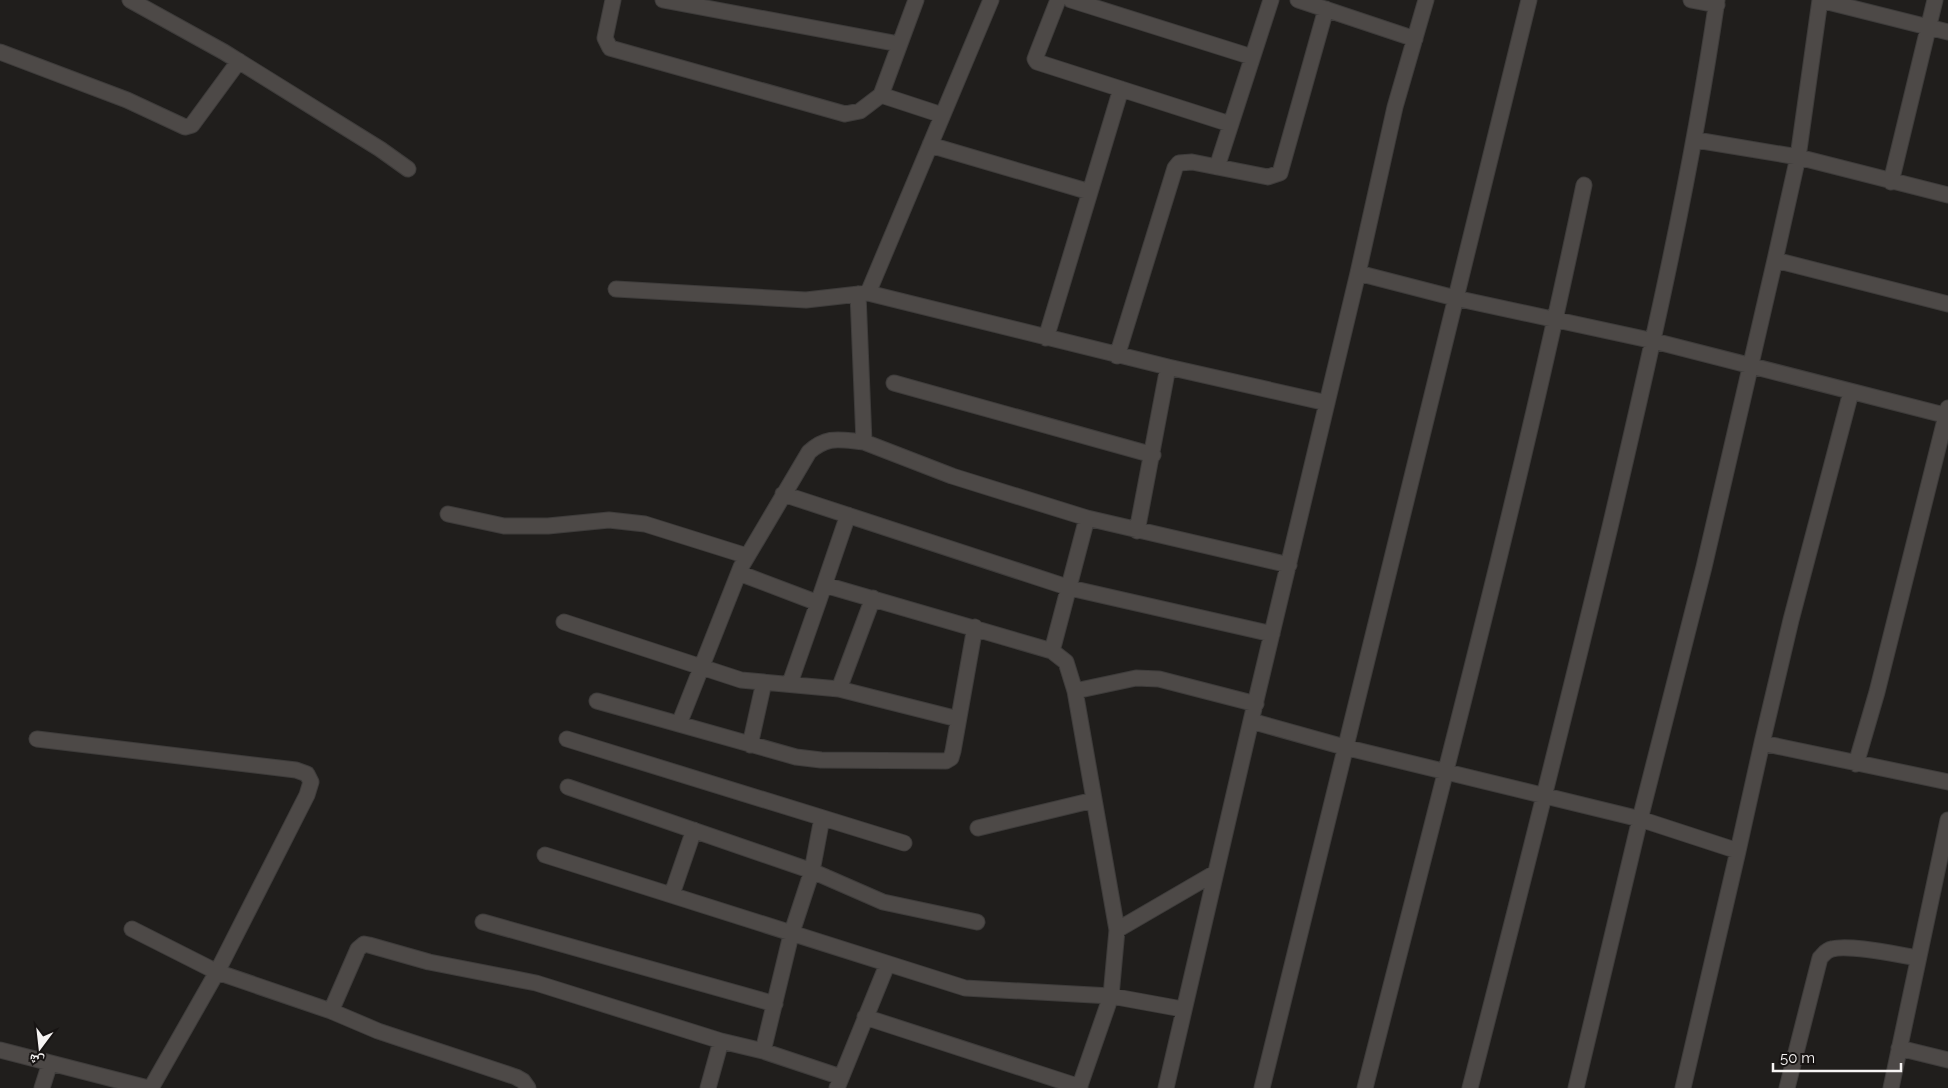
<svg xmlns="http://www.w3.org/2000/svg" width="1948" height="1088" font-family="Raleway,'Noto Naskh Arabic',sans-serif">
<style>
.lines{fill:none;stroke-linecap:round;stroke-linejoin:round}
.street-casing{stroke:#3e3c3b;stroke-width:17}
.street{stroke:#4d4947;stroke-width:15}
</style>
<rect width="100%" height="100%" fill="#201e1c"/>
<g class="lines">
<defs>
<path id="street" d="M130,0L224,52L380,149L408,169
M613,0L605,38L610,48L845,114L860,111L881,95
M663,0L899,44
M916,0L881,95L942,115
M1058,0L1038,51L1035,59L1037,62L1230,124
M1071,0L1252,57
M1298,0L1415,39
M1426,0L1395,107L1358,273L1251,721L1344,747L1640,819L1738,851L1762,743L1948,782
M1691,0L1717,5
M0,52L127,100L185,127L192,125L239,61
M1696,140L1798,157L1948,195
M930,145L1090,192
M1217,167L1271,0
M1891,182L1935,0
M1775,260L1948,304
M1358,273L1455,298L1654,341L1948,416
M616,289L806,300L868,293L1168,367
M868,293L991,0
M858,294L864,442L952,476L1087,518L1289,565
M1046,338L1121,89
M1117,356L1175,168L1179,163L1192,162L1268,177L1280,173L1326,9
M894,383L1153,455
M783,494L1070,588L1272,634
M448,514L504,526H548L609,520L645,524L747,556
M1137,531L1168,367L1327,403
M739,573L818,603L848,515
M825,585L1052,651L1066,662L1075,691L1117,930L1111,996L1079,1088
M564,622L741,680L839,689L958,719
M1052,651L1087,518
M790,683L818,603
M839,689L873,598
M1075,691L1136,678L1159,679L1256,704
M597,701L796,757L821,760L946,761L951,758L953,751L975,627
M679,724L741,567L809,452C828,435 840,440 864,442
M37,739L296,770L307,774L311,782L307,795L217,972L151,1088
M567,739L904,843
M1762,743L1791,620L1851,392
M750,745L764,682
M1856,764L1877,692L1948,408
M568,787L812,871L883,902L977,922
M978,828L1094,800
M545,855L965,988L1111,996L1182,1009
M672,894L694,830
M483,922L775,1004
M132,929L217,972L331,1011L378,1031L516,1077L523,1081L528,1088
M1117,930L1215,873
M331,1011L358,949L364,944L369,945L429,962L536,983L721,1041L763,1051L841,1077
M865,1017L1080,1087
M1899,1048L1948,1060
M0,1050L148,1088
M763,1051L791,935L812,871L822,818
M42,1088L50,1063
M708,1088L721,1041
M837,1088L887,965
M1166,1088L1251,721
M1262,1088L1529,0
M1365,1088C1441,788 1521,488 1584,185
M1470,1088C1518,901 1565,715 1610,527C1651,352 1691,179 1717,0
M1576,1088L1640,819L1704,567L1775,260L1798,157L1820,0L1948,32
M1683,1088L1738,851
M1787,1088L1820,958C1824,954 1826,950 1832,949C1850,944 1898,955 1918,958
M1891,1088L1948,820"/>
</defs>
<use href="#street" class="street-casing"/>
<use href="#street" class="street"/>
</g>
<g transform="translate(40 1048) rotate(195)" stroke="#171413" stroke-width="4" paint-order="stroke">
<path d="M0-4L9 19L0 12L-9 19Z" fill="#f6f4f3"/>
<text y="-8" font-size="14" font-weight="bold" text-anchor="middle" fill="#f6f4f3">ش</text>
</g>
<path d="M1773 1063v8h128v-8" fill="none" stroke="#f6f4f3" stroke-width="2.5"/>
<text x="1780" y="1063" font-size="15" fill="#f6f4f3" stroke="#171413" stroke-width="4" paint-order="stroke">50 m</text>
</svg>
